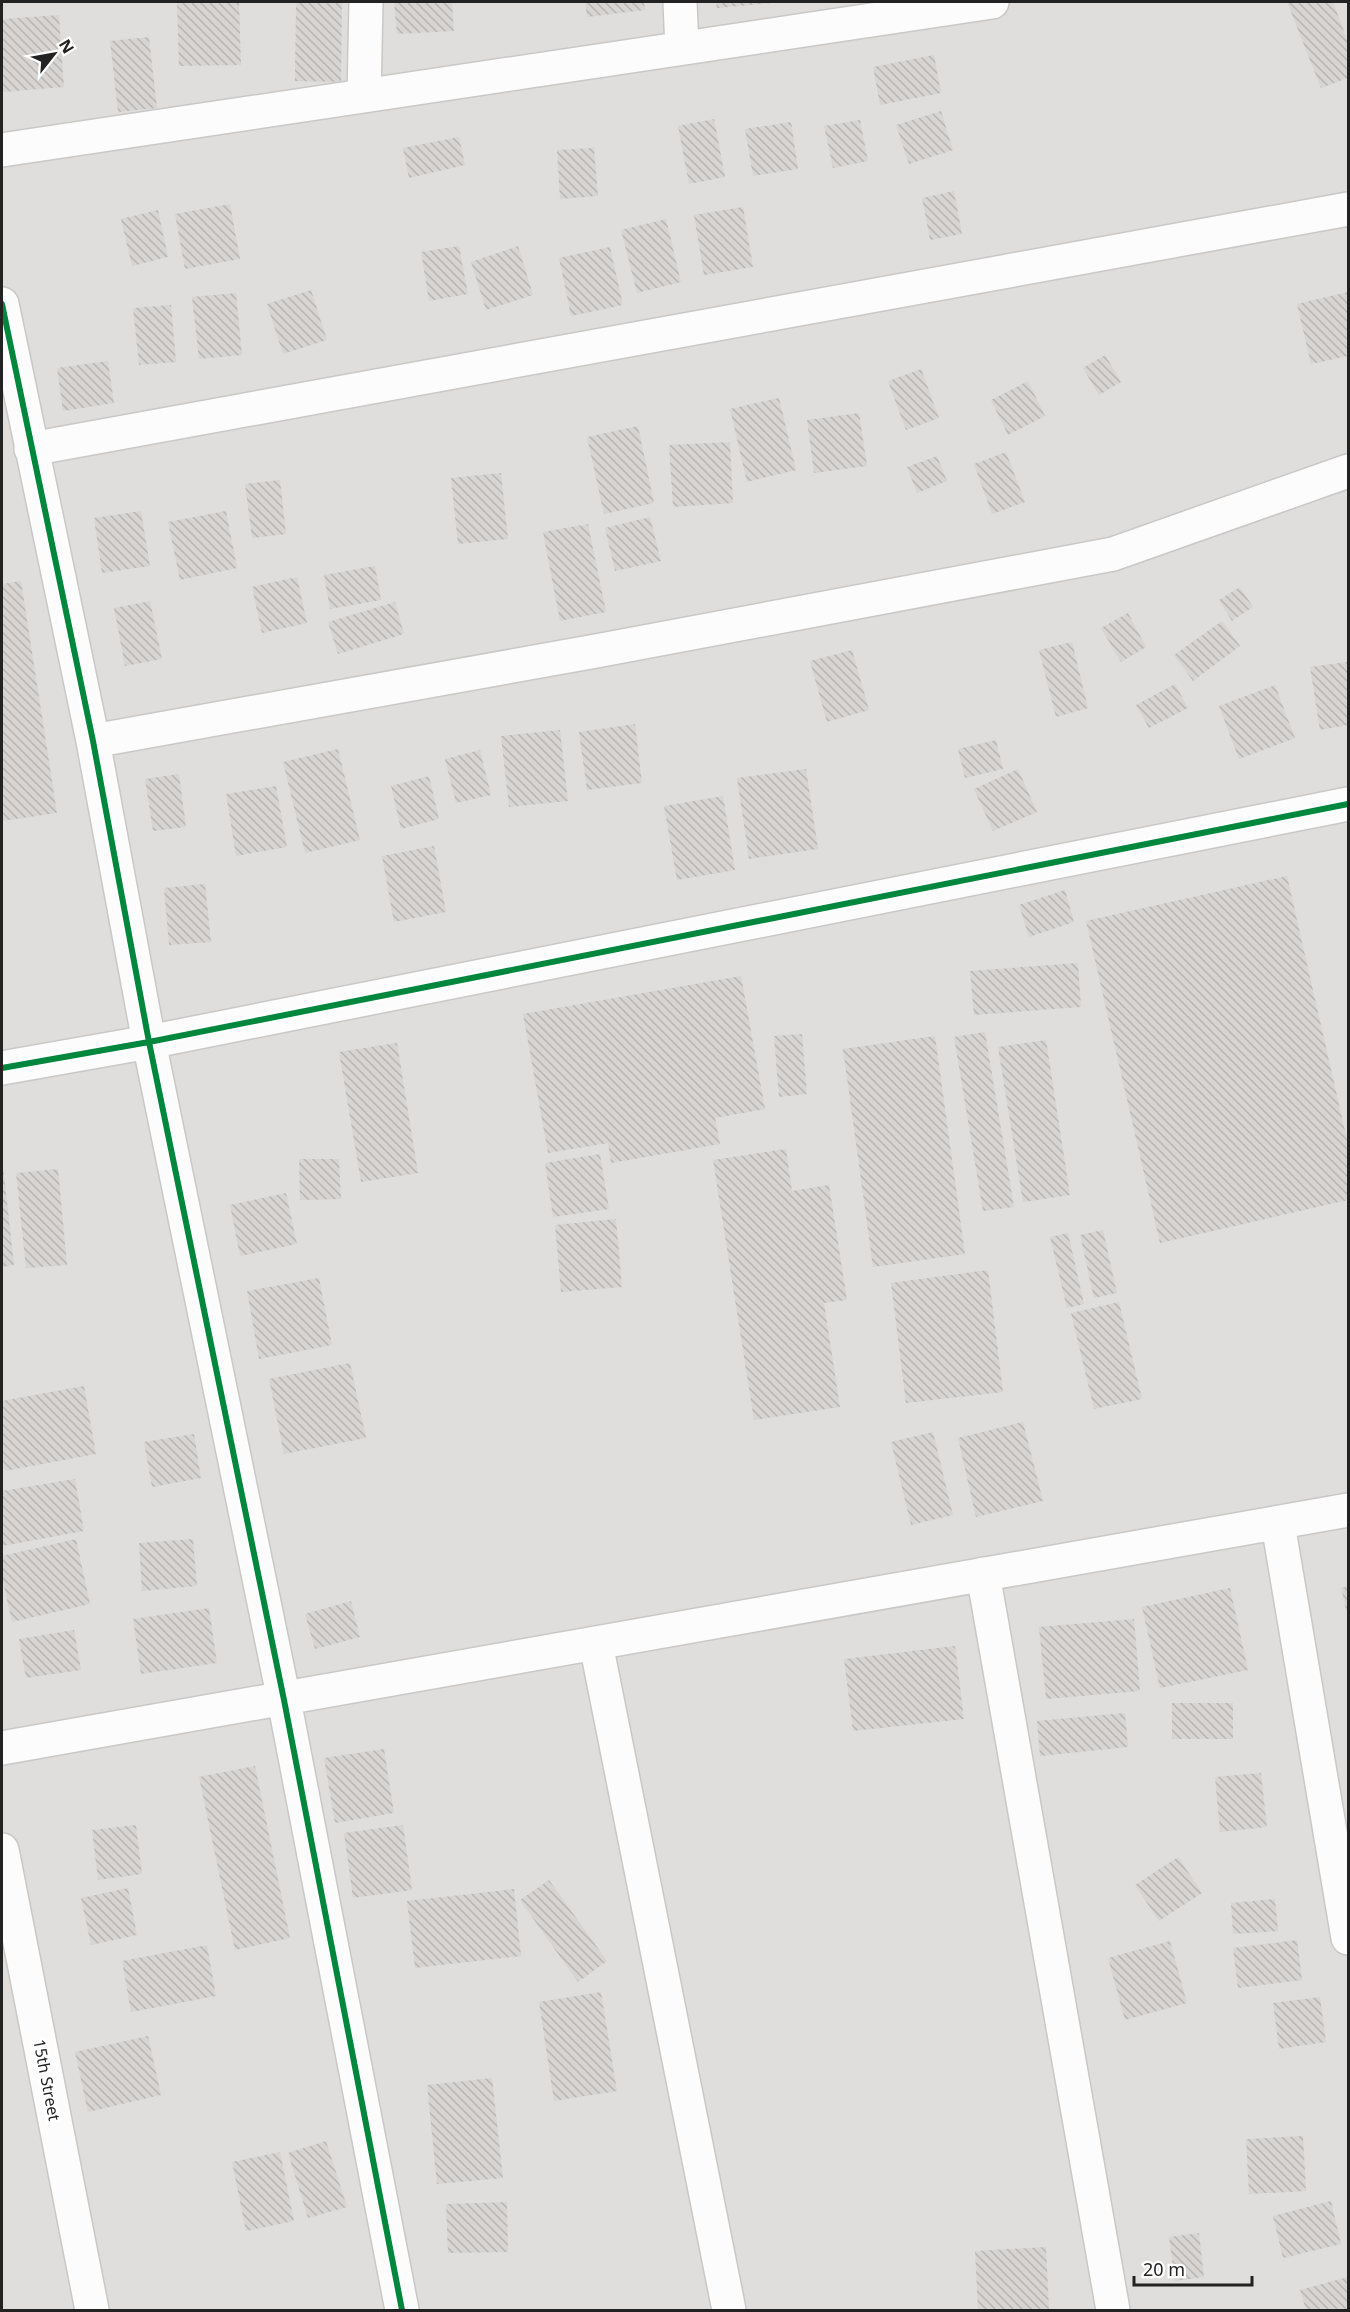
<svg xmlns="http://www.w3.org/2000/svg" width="1350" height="2312" font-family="'Noto Sans',sans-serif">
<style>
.residential{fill:#dfdedc}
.building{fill:url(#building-back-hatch)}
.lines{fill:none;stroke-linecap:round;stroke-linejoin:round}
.street-casing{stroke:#c9c8c7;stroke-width:36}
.street{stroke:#fdfcfc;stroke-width:33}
.cycleway-casing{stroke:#fff;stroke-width:10}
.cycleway{stroke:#00873e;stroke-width:6}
.labels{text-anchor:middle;stroke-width:6;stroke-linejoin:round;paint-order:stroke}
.street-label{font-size:16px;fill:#222;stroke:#fff}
</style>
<defs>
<pattern id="building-back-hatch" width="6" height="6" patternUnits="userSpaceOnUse" patternTransform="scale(1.5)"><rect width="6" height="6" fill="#d7d4d2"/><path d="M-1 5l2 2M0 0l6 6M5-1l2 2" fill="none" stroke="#b8b6b4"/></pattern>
</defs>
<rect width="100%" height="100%" fill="#f0eeeb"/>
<path class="residential" d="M2,2H1348V2310H2Z"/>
<path class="building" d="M177,2H239L241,65L179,66Z
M296,2H342L341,82L295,81Z
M394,2H452L454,31L397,34Z
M585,2H644L645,10L587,17Z
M716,2H772V3L717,8Z
M1287,2H1333L1348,42V78L1321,88Z
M59,15L64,87L3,92L2,19Z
M149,37L157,108L118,112L110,41Z
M934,55L941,93L880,105L873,67Z
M941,111L953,150L909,164L896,125Z
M714,119L725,177L689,184L678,126Z
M860,120L868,161L833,168L824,126Z
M791,122L798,169L753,176L745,129Z
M459,137L465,165L409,178L403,148Z
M594,148L598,196L560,199L557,150Z
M954,191L962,234L930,240L922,198Z
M230,204L240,259L185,269L175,214Z
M743,207L753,267L704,275L694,215Z
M158,210L168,257L132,266L121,219Z
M666,219L681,282L637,293L621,230Z
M459,246L468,294L429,301L421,252Z
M518,246L533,295L486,310L471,262Z
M610,247L623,305L571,316L559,258Z
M311,290L327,340L283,354L267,304Z
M1348,292V356L1311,364L1297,304Z
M236,293L242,355L199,359L192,297Z
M171,305L176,362L139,365L133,308Z
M1105,355L1121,382L1099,395L1083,368Z
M108,361L114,403L63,411L57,368Z
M921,369L939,418L906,430L888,381Z
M1028,381L1045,416L1008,435L991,400Z
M779,398L796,470L747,482L730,409Z
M859,413L867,466L814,473L807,420Z
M638,426L654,503L604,514L587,437Z
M730,442L733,503L673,507L669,445Z
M1006,452L1025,502L992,514L974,464Z
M937,456L947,481L917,493L907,467Z
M501,473L508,539L458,544L451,478Z
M280,480L286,534L252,538L245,484Z
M141,511L150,566L102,573L94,518Z
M226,511L237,568L180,580L168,522Z
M650,517L661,561L615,571L605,528Z
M588,524L606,612L560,621L543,532Z
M375,566L381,600L330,609L324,575Z
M297,577L307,623L262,633L252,587Z
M21,581L57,813L2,821V584Z
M1240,587L1253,607L1232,621L1219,600Z
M150,601L162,659L125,666L114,608Z
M395,602L404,634L338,654L328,622Z
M1128,613L1146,647L1121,662L1101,628Z
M1222,621L1240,646L1193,681L1174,655Z
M1072,642L1088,708L1056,717L1039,650Z
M852,650L869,710L827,722L810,661Z
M1347,662L1348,725L1320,730L1310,667Z
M1175,684L1188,708L1149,728L1136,705Z
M1275,685L1295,738L1239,759L1219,706Z
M635,724L642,783L587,790L579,732Z
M560,730L568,801L509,807L501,736Z
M996,740L1003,769L965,778L958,749Z
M338,749L360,840L305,853L283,762Z
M480,750L491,795L456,803L445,759Z
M806,769L818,849L749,859L737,778Z
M1018,769L1037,812L993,831L974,789Z
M179,774L186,827L153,831L145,779Z
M429,776L439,819L401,829L391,786Z
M276,786L287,847L236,856L226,794Z
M723,796L735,870L677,880L664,806Z
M434,846L446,912L394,922L382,856Z
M1287,876L1348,1144V1200L1160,1243L1086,921Z
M205,884L211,942L169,945L164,888Z
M1065,890L1074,922L1029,937L1019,905Z
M1078,963L1081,1007L974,1015L970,971Z
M741,976L765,1109L715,1118L720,1144L611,1163L608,1143L548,1153L523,1014Z
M985,1032L1014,1207L983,1211L954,1037Z
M802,1034L807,1094L779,1097L774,1036Z
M935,1036L965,1254L873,1267L843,1049Z
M1046,1040L1070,1195L1023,1202L998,1047Z
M397,1043L418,1173L361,1182L339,1052Z
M786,1149L792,1191L829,1185L847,1300L824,1303L840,1407L754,1420L713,1160Z
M600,1154L609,1209L553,1217L545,1163Z
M2,1157L14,1265L2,1267Z
M299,1159H339L341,1199L300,1200Z
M58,1169L67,1265L26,1268L16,1173Z
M286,1193L297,1244L240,1256L230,1205Z
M616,1219L622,1287L561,1292L555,1225Z
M1103,1230L1117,1293L1094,1298L1080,1235Z
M1068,1233L1084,1304L1067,1308L1050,1237Z
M988,1270L1003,1392L906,1403L891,1283Z
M319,1278L332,1345L259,1359L247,1291Z
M1119,1302L1142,1399L1094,1409L1071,1313Z
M350,1363L366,1438L284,1454L269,1379Z
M84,1386L96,1454L5,1471L2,1455V1401Z
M1023,1422L1043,1501L976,1517L958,1438Z
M933,1432L953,1515L911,1525L891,1442Z
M194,1434L201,1478L152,1487L144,1442Z
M75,1479L84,1531L2,1546V1491Z
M76,1539L90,1604L12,1622L2,1577V1556Z
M193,1539L197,1586L142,1591L139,1543Z
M1348,1586V1618L1341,1588Z
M1230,1588L1248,1670L1160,1688L1142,1607Z
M351,1601L360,1637L315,1649L305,1614Z
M209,1608L217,1663L141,1674L133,1619Z
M1134,1619L1140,1691L1046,1699L1039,1627Z
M74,1630L81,1670L26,1678L19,1639Z
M955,1646L964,1719L853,1731L844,1659Z
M1172,1703H1233V1739H1172Z
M1125,1713L1128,1747L1040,1756L1037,1721Z
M384,1749L394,1813L335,1823L324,1758Z
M255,1766L290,1938L235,1950L199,1777Z
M1261,1773L1267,1827L1220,1832L1215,1777Z
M136,1825L142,1874L98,1880L92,1830Z
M403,1825L412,1890L353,1898L344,1833Z
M1178,1857L1202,1893L1159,1921L1135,1885Z
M549,1880L607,1961L578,1982L520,1900Z
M128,1888L137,1935L91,1945L81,1898Z
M514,1889L521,1956L415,1968L407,1901Z
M1275,1899L1278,1931L1233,1934L1231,1903Z
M1297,1940L1302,1980L1238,1988L1233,1948Z
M1170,1941L1187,2003L1125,2020L1108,1958Z
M207,1945L216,1996L131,2012L122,1961Z
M601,1992L617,2091L554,2101L539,2002Z
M1320,1997L1326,2042L1279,2049L1273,2003Z
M148,2036L161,2095L88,2112L75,2052Z
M492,2078L503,2178L437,2184L427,2085Z
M1303,2136L1306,2191L1249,2194L1246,2139Z
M326,2141L347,2207L308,2218L288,2153Z
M280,2152L294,2221L246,2231L232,2162Z
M1331,2201L1341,2244L1283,2258L1273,2216Z
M507,2202L508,2252L448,2253L446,2204Z
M1199,2233L1204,2277L1175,2281L1169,2237Z
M1046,2247L1049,2309L978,2310L975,2251Z
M1348,2277V2310H1306L1300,2290Z"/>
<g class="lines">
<defs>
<path id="street" d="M680,2L682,48
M364,96L366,2
M2,150L992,2
M2,304L93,741L149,1042L284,1700L402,2310
M31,449L1348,209
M93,741L596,651L1113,554L1348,471
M2,1068L149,1042L1348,804
M1278,1524L1348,1938
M983,1574L1113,2310
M596,1644L729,2310
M2,1748L1348,1510
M2,1850L92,2310"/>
</defs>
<use href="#street" class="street-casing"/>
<use href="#street" class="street"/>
<defs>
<path id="cycleway" d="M2,304L93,741L149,1042L284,1700L402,2310
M2,1068L149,1042L1348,804"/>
</defs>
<use href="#cycleway" class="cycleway-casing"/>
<use href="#cycleway" class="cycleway"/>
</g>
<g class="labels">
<g class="street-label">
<text transform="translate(47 2080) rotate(79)" y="6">15th Street</text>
</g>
</g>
<rect width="1350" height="2312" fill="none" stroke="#222222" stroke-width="6"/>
<g transform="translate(54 54) rotate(59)" stroke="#ffffff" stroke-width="4.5" paint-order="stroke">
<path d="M0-4.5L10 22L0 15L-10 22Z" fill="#222222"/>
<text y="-9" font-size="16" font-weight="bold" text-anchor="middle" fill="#222222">N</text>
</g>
<path d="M1134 2276v9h118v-9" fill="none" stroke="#222222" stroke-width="3"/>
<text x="1143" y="2276" font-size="18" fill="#222222" stroke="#ffffff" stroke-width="4.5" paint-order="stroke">20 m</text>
</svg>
